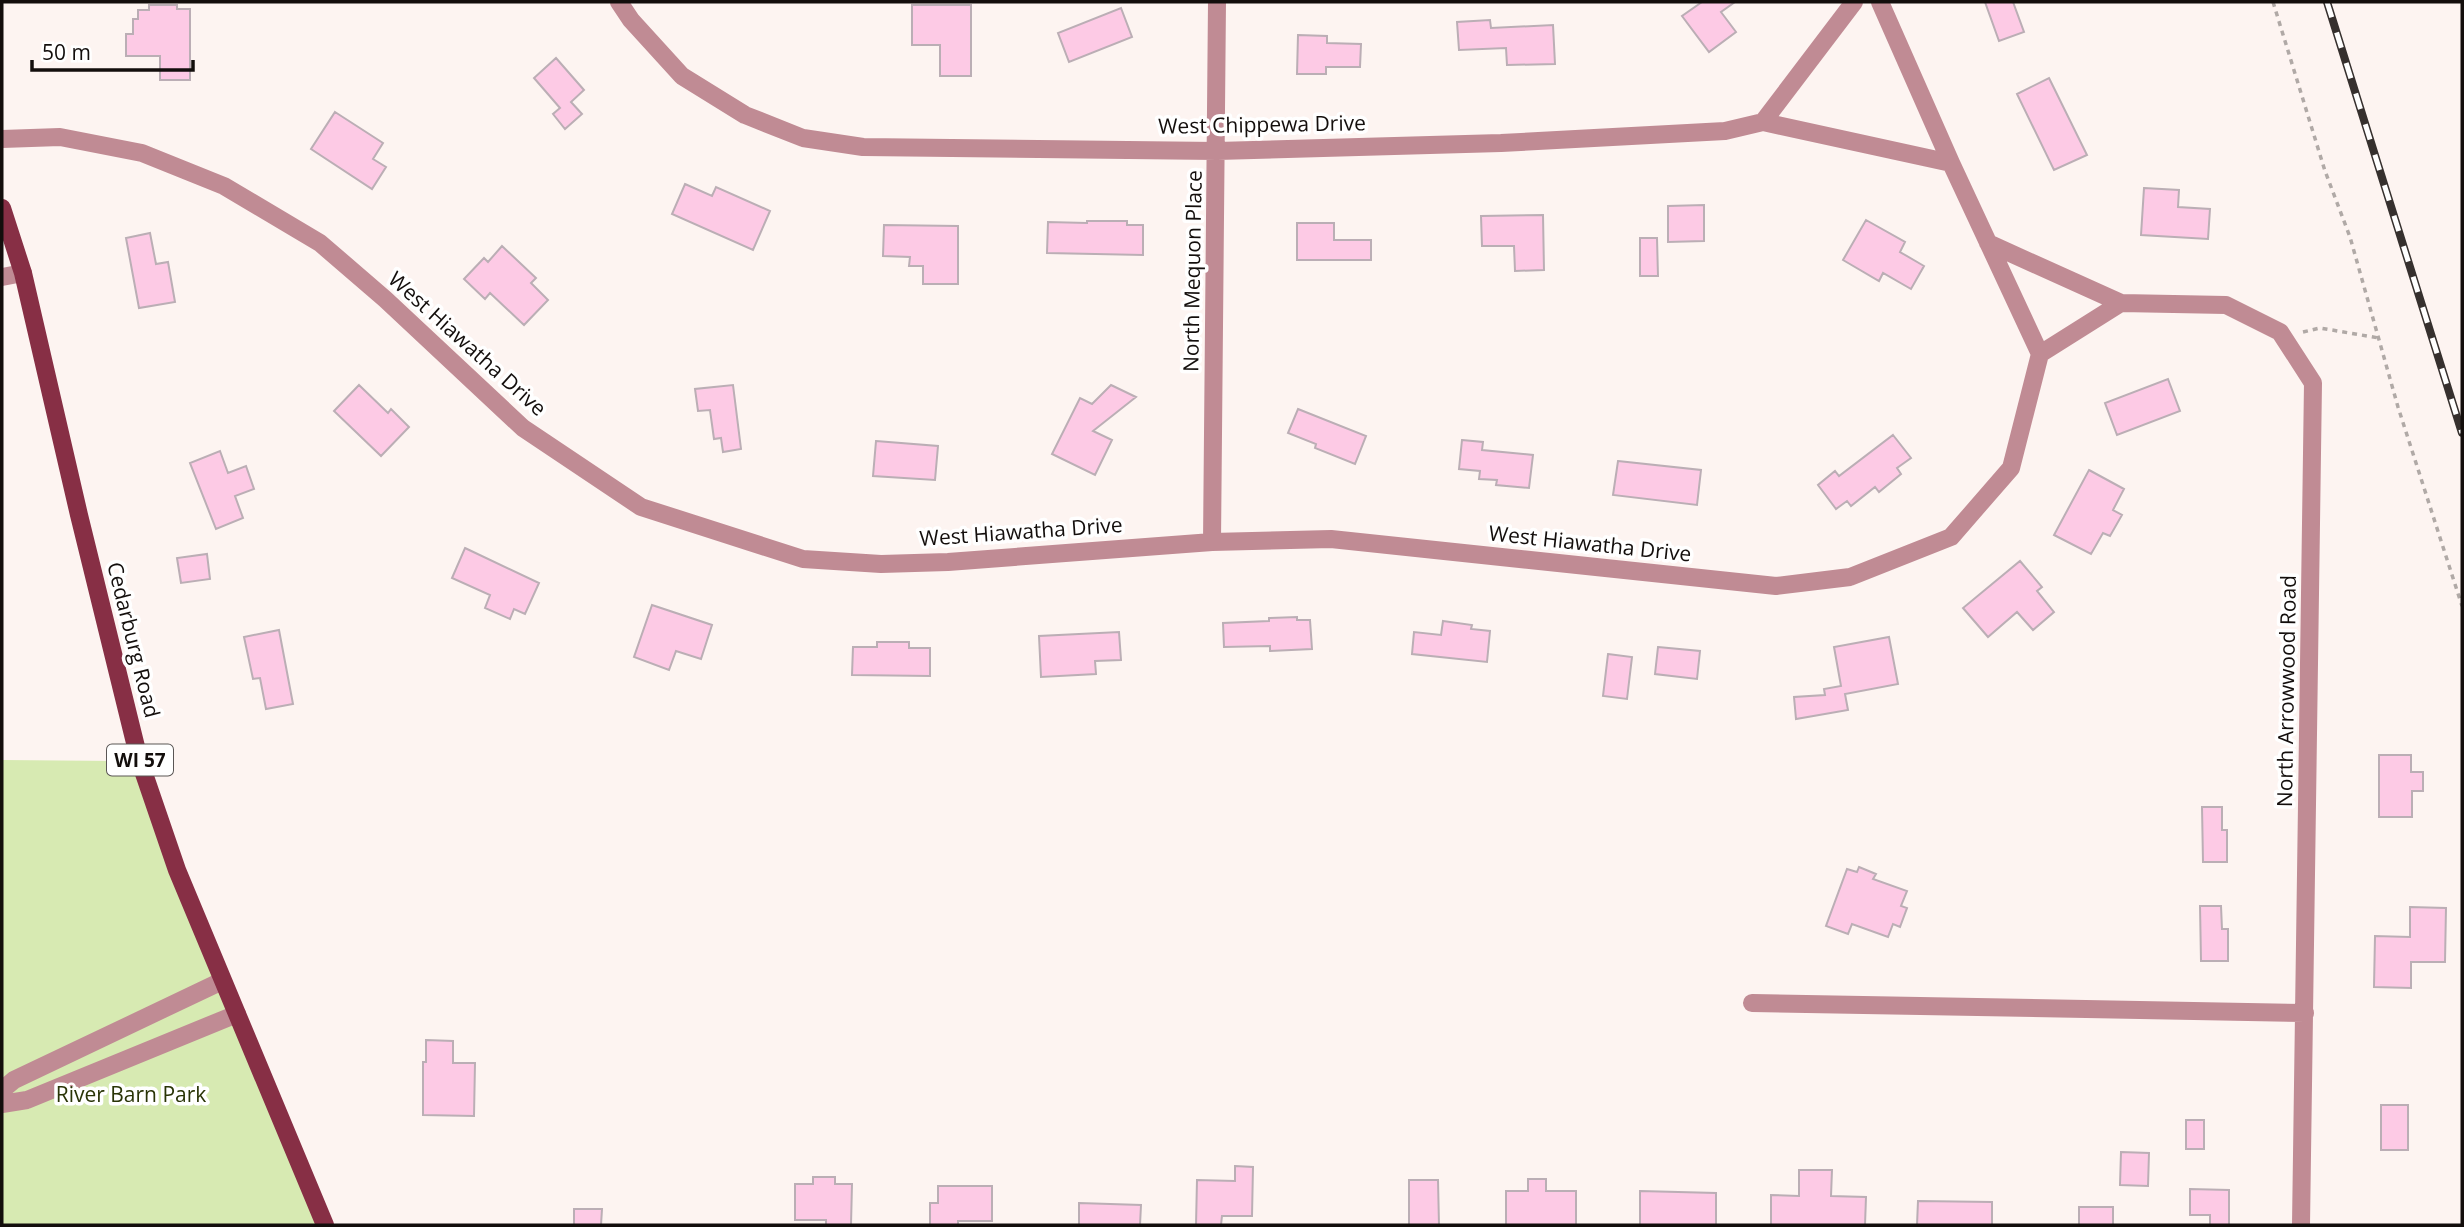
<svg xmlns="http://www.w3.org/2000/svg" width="2464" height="1227" font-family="'Open Sans',sans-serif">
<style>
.green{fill:#d7eab2}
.building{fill:#fdcae5;stroke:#bbaeb5;stroke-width:2}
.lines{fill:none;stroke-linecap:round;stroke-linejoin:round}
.path{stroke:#b0a9a6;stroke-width:3.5;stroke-dasharray:5 5;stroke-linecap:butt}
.minor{stroke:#c08b94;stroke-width:18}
.major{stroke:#872f45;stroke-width:18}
.rail-casing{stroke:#36302e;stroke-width:8}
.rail{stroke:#fff;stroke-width:5;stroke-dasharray:16;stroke-linecap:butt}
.labels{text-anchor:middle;stroke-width:7;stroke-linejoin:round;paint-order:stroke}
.shield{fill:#fff;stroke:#5a5655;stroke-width:2}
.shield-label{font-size:19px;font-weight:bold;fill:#130e0c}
.street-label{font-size:21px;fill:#130e0c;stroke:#fff}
.park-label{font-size:21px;fill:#293406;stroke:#fff}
</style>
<rect width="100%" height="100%" fill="#fdf4f1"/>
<path class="green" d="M139,759L325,1225H2V760L117,761Z"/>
<path class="building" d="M1702,2H1735L1721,12L1736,32L1709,52L1682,16Z
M1985,2H2013L2024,32L1999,41Z
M149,5H177V9H190V80H160V56H126V34H133V19H138V10H149Z
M912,5H971V76H940V45H912Z
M1121,8L1132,37L1069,62L1058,33Z
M1490,20L1491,28L1553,25L1555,64L1507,65L1506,48L1459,50L1457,22Z
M1298,35L1327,36V43L1361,44L1360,67H1326V74H1297Z
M556,58L584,90L571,102L582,114L565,129L553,114L560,108L534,78Z
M2049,78L2087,155L2054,170L2017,94Z
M335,112L383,143L373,159L386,167L372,189L311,149Z
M685,184L712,196L716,187L770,211L753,250L672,214Z
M2144,188L2179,190L2178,207L2210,209L2208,239L2141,235Z
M1704,205V241L1668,242V206Z
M1543,215L1544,270L1515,271L1514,246H1482L1481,216Z
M1866,220L1905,242L1900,252L1924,266L1911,289L1883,273L1879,281L1843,260Z
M1087,221H1127V225H1143V255L1047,253L1048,222L1087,223Z
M1297,223H1334V240H1371V260H1297Z
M884,225L958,226V284H923V266H909L910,257L883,256Z
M150,233L156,264L168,262L175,302L139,308L126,238Z
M1640,238H1657L1658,276H1640Z
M502,246L536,278L531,283L548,300L524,325L490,293L485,299L464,279L484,258L488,262Z
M2168,379L2180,411L2117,435L2105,403Z
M359,385L388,413L391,409L409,427L381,456L334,411Z
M733,385L741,449L723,452L721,438L714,439L710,410L698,411L695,389Z
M1111,385L1136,397L1093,431L1112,440L1095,475L1052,454L1080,398L1092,404Z
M1298,409L1366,436L1355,464L1315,448L1316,444L1288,433Z
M1893,435L1911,458L1897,468L1901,474L1879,492L1875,487L1851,506L1847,501L1836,509L1818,485L1835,471L1839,476Z
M1462,440L1483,442L1482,450L1533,455L1529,488L1496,485L1497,480L1479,479L1480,471L1459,469Z
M876,441L938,446L935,480L873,476Z
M220,451L228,473L246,466L254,489L235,496L243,518L216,529L190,463Z
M1618,461L1701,470L1697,505L1613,495Z
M2089,470L2124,489L2113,510L2122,515L2110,536L2103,533L2091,554L2054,535Z
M465,548L539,583L525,614L514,609L510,619L485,608L490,595L452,578Z
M207,554L210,579L181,583L177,558Z
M2020,561L2042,587L2037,591L2054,612L2033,630L2017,612L1988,637L1963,608Z
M652,605L712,625L701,659L676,651L669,670L634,657Z
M1297,617V620H1310L1312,649L1270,651V646L1224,647L1223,623L1269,621V618Z
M1443,621L1472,625L1471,629L1490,631L1487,662L1412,654L1414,632L1441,635Z
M279,630L293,704L266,709L260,678L253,679L244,637Z
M1119,632L1121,660L1095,661L1096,674L1041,677L1039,636Z
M1889,637L1898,684L1845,694L1848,710L1796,719L1794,697L1825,695L1824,689L1841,686L1834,647Z
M877,642H909V648H930V676L852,675L853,647H877Z
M1658,647L1700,651L1697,679L1655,674Z
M1608,654L1632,657L1627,699L1603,696Z
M2379,755H2411V772H2423V791H2412V817H2379Z
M2202,807H2222V830H2227V862H2203Z
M1859,867L1876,874L1873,879L1907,891L1901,906L1907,908L1900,927L1893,924L1888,937L1852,924L1848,934L1826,926L1847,869L1857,872Z
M2200,906H2221L2222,929H2228V961H2201Z
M2410,907L2446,908L2445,962H2411V988L2374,987L2375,936L2410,937Z
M426,1040L453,1041V1063H475L474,1116L423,1115V1062H426Z
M2381,1105H2408V1150H2381Z
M2186,1120H2204V1149H2186Z
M2121,1152L2149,1153L2148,1186L2120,1185Z
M1235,1166L1253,1167L1252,1216H1222L1221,1225H1196L1197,1180L1235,1181Z
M1799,1170H1832L1831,1196L1866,1197L1865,1225H1771V1195L1799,1196Z
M813,1177H835V1184H852L851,1225H826V1220H795V1184H813Z
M1528,1179H1546V1191H1576V1225H1506V1191H1528Z
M1409,1180H1438L1439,1225H1409Z
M938,1186H992V1221H958V1225H930V1203H938Z
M2190,1189L2229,1190V1225H2210V1215H2190Z
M1640,1191L1716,1193V1225H1640Z
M1918,1201L1992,1202V1225H1917Z
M1079,1203L1141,1205L1140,1225H1079Z
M2079,1207H2113V1225H2079Z
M574,1209H602L601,1225H574Z"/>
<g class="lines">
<path class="path" d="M2273,2L2325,171L2350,237L2398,407L2462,606
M2303,332L2320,328L2379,338"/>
<path class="minor" d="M619,2L631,20L682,76L745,115L803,138L863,147L1217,151L1501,143L1725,131L1763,122L1951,163
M1880,2L1951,163L2040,354
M1763,122L1854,2
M2,139L60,137L142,153L224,186L320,243L385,299L523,428L641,507L803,559L881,564L948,562L1212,542L1331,539L1776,586L1850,577L1951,537L2011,468L2040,354L2121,303
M1988,243L2121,303L2226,305L2280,332L2313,383L2301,1225
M2,277L23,273
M1212,542L1217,2
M1752,1003L2305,1013
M2,1090L14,1080L222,981
M2,1104L27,1100L237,1014"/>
<path class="major" d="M2,208L23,273L79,515L139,759L177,870L325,1225"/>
<defs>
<path id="rail" d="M2327,2L2462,433"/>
</defs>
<use href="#rail" class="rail-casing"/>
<use href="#rail" class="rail"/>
</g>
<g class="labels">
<rect class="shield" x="107" y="744.5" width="66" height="31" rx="5"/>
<g class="shield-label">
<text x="140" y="767">WI 57</text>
</g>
<g class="street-label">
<text transform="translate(1262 125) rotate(-1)" y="7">West Chippewa Drive</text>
<text transform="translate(1193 271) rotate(-89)" y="7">North Mequon Place</text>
<text transform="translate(467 344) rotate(42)" y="7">West Hiawatha Drive</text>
<text transform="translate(1021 532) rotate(-4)" y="7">West Hiawatha Drive</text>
<text transform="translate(1590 544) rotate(6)" y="7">West Hiawatha Drive</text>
<text transform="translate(133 640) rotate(76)" y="7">Cedarburg Road</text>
<text transform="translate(2287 691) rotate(-89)" y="7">North Arrowwood Road</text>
</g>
<g class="park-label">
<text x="131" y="1102">River Barn Park</text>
</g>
</g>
<rect width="2464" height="1227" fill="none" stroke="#130e0c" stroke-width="7"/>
<path d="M32 60v10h161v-10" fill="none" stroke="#130e0c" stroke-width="3.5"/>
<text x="42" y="60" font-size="21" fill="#130e0c" stroke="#ffffff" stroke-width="5" paint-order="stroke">50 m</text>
</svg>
